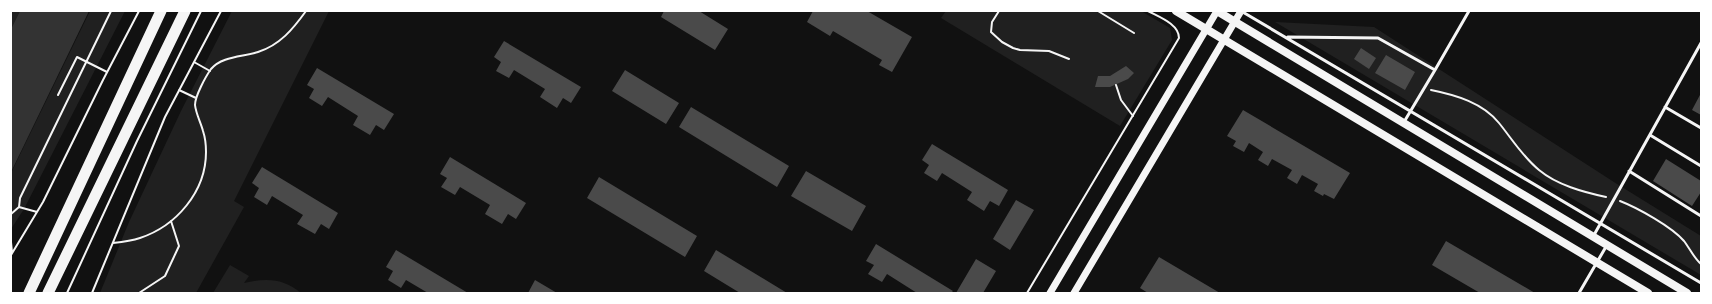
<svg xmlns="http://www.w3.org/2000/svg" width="1712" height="304" font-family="'Nunito Sans',sans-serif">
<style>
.green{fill:#202020}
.water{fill:#333}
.building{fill:#4a4a4a}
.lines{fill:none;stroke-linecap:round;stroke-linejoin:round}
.path{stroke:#f5f5f5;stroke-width:2}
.service{stroke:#f5f5f5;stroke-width:3}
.tertiary{stroke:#f5f5f5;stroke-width:7}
.secondary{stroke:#f5f5f5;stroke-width:8}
.trunk{stroke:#f5f5f5;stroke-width:11}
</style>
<rect width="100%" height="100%" fill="#111"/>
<path class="green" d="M11,11H20L11,29Z
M90,11H125L24,209L11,229V173Z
M232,11H329L234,201L244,207L196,293H100L129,222L181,111Z
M946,11H1141L1170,28L1172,40L1120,126L941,18Z
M1275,22L1374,27L1617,184L1701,236V275Z
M230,265L249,276L244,283C266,278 283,278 301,293H213Z"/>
<path class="water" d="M20,11H89L11,172V29Z"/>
<path class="building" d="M664,11H699L728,29L715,50L661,17Z
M813,11H867L912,37L892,72L879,65L882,60L833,31L830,36L807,22Z
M504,41L581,87L571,103L563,98L557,108L540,97L545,89L514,70L509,78L496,71L501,62L494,57Z
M1361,48L1376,58L1369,69L1354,59Z
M1386,55L1415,72L1405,90L1375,73Z
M1126,66L1134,73L1128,79L1110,87H1095L1098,76H1110Z
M317,68L394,114L384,130L376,125L370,135L353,125L358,116L328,97L322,106L309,98L314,89L307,85Z
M625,70L679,103L666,124L612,91Z
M1701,93V115L1692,110Z
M691,107L789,166L777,187L679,127Z
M1243,110L1350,173L1334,199L1324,194L1323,196L1314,191L1318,184L1302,175L1297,184L1287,178L1292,170L1272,159L1268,166L1258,160L1263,152L1249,143L1244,152L1233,146L1236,141L1227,136Z
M932,144L1008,190L999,206L990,201L984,211L967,200L972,192L942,173L937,181L924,173L929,165L922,160Z
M450,157L526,203L516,219L508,214L502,224L485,214L490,205L460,187L455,195L441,187L447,178L440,174Z
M1666,159L1701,181V192L1692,206L1653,181Z
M262,167L338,213L329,229L321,224L315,234L297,224L303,215L272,196L267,205L254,197L259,188L252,183Z
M806,171L866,206L852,231L791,196Z
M599,177L697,236L685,257L587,198Z
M1016,200L1034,210L1010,250L993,239Z
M1446,241L1535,293H1480L1432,265Z
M876,244L953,291L951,293H917L887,274L882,282L868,274L874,265L866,261Z
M396,250L468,293H428L406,280L401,288L388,280L393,271L386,267Z
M716,250L787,293H740L704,271Z
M1159,257L1220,293H1148L1140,288Z
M976,259L996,271L983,293H956Z
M535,280L557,293H528Z"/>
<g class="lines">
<path class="path" d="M999,11L992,22L991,32L1002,42L1013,48L1020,50L1049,51L1069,59
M1098,11L1134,33
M194,62L210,71
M1116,85L1121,100L1133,116
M179,90L196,98
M1431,90C1456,95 1483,103 1499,123C1512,139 1522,156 1539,170C1557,185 1583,192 1606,197
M58,95L77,57L107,72
M1620,201C1638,208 1672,227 1684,241C1690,249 1694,258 1701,264
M19,207L20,198L111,11
M11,214L19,207L37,212
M11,242L12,252
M113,243C122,242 131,241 140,238C176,226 206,192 206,152C206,146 205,137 203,131C201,123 196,114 195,105C195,96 206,76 211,69C222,56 243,57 258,52C280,45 293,29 306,11
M11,255L43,202L103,80L139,11
M67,293L137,141L201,11
M92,293L165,117L221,11
M139,293L165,276L179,246L171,221
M1027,293L1179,38C1179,24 1159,17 1148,11"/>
<path class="service" d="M1241,11L1701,283
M1288,37L1378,38L1435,70L1404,122
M1435,70L1469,11
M1665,107L1701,128
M1650,135L1701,166
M1629,171L1701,216
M1594,235L1701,43
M1579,293L1607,245"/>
<path class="tertiary" d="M1050,293L1217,11
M1074,293L1241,11"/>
<path class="secondary" d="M1176,11L1648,293
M1217,11L1687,293"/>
<path class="trunk" d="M29,293L161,11
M48,293L185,11"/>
</g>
<rect width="1712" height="304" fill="none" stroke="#ffffff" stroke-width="24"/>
</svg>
